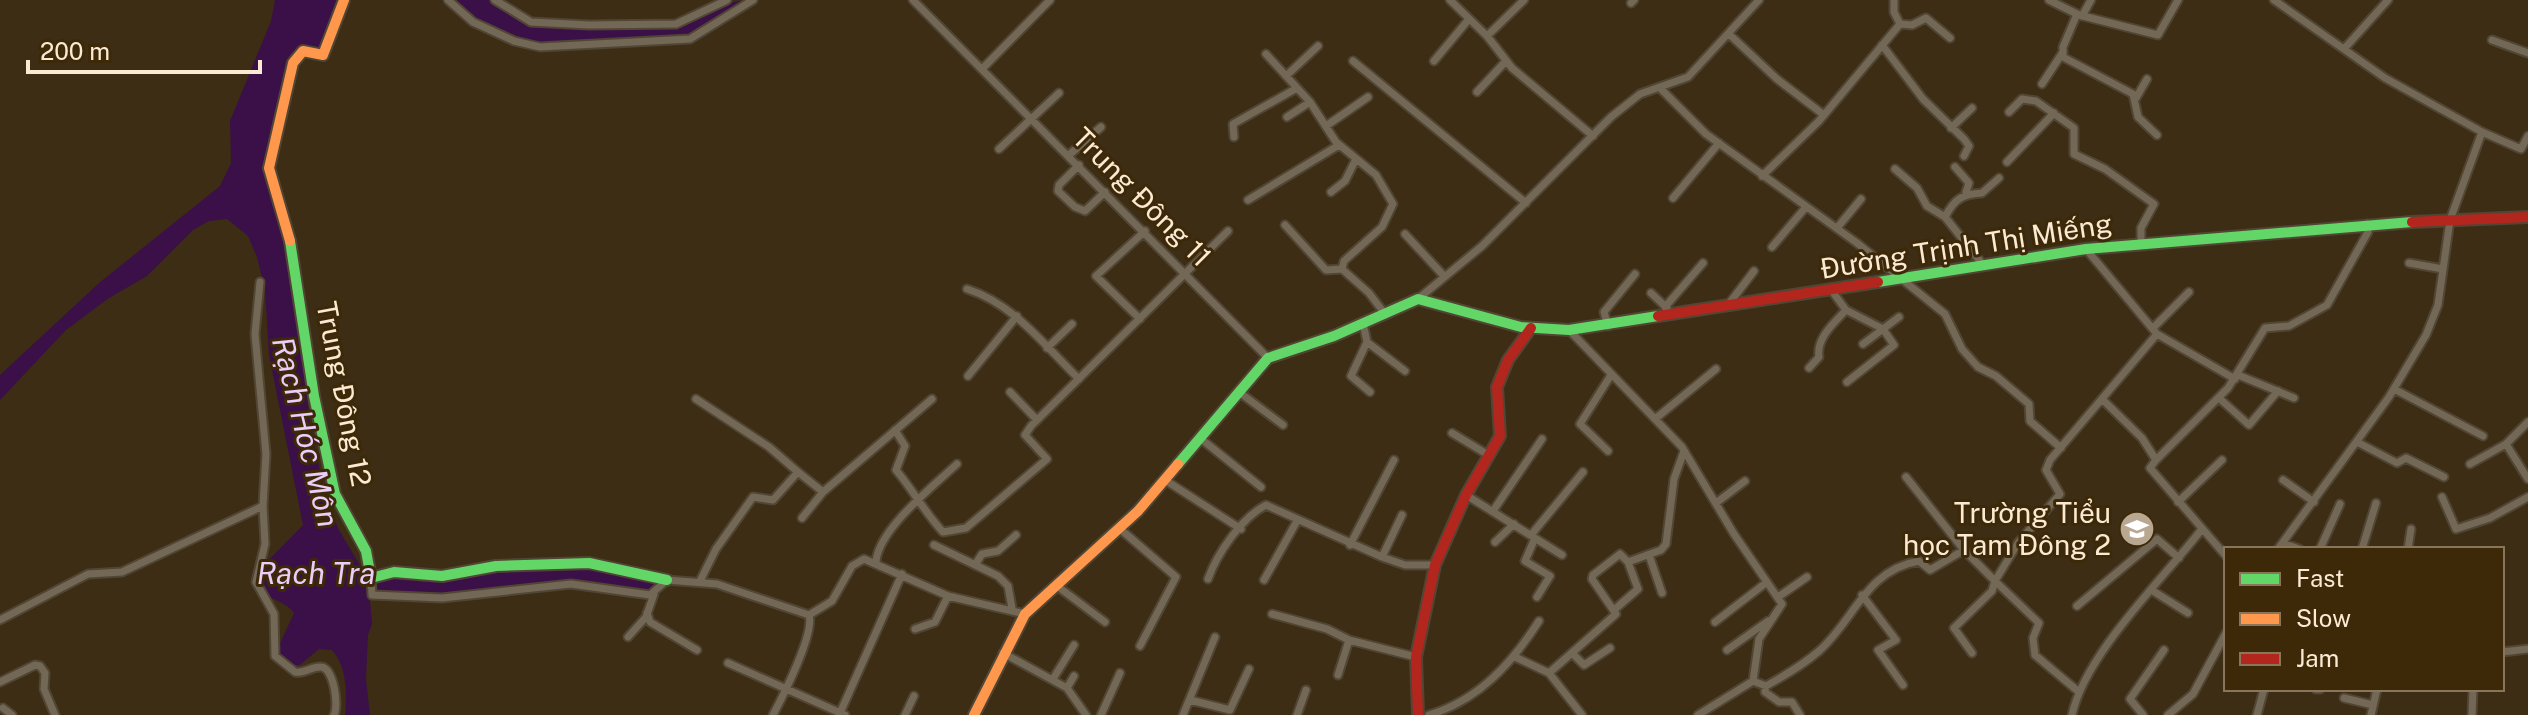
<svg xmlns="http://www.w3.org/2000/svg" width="2528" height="715" font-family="'Public Sans',sans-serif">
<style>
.water{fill:#3b1048}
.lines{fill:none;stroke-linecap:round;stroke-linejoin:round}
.street-casing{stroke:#514534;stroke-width:11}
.fast-casing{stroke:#514534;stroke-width:14}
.slow-casing{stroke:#514534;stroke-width:14}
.jam-casing{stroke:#514534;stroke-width:14}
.street{stroke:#736856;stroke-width:7}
.fast{stroke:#63d668;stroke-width:10}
.slow{stroke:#ff974d;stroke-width:10}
.jam{stroke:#b3261e;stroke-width:10}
.labels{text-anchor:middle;stroke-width:6;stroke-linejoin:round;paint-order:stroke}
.street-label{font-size:28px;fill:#faead4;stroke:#3d2908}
.poi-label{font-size:28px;fill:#faead4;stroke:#3d2908;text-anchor:end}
.water-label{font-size:30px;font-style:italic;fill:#ebcdfa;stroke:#3d2908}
</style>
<rect width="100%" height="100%" fill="#3c2d14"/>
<path class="water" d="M275,0H340L321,51L300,48L289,60L265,170L287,256L303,354L310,427L325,492L338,528L362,569L370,601L372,624L368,635L366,679L370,715H345C347,694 347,666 332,650L319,649L300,665H289L276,652L294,613C281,595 254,603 260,569L303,525L269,355L265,290L257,257L248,236L227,219L209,221L193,230L147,276L109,298L66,330L0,400V375L99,283L220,186L231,163L230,121L271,21Z
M456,0H489L506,13L534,25H678C704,16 724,0 750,0L686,37L536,43L478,21Z
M588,565L659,582L654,590L556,581L442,596L373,590L375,577L391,572L459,580L492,570Z"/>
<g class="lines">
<defs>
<path id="street" d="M448,0L473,22L514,41L540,47L690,39L753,0
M495,0L531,22L589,25L676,24L727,0
M913,0L1268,358
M1450,0L1487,36L1512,68L1593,136
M2049,0L2079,15L2158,35L2178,0
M2274,0L2385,78L2482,132L2450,220L2438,305L2426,335L2389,397L2278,549
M1631,3L1634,0
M2077,14L2063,47V57L2133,94L2138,117L2157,135
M2082,16L2091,0
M1900,24L1912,25L1926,18L1950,38
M1729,34L1777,79L1824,115
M1487,36L1524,0
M2492,40L2528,53
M1882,45L1923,99L1964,139L1969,146L1964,156
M2344,49L2388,0
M1266,54L1310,102L1336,142L1376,175L1393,204L1382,227L1344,261L1342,269L1369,293L1385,314
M1353,61L1526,203
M1434,61L1469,19
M983,68L1050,0
M1286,76L1318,46
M2042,84L2063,52
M1660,88L1706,134L1857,243L1945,314L1962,349L1978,367L1996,376L2029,404L2030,421L2061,448
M1477,92L1506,61
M2136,98L2147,79
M2009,112L2022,99L2036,101L2074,128V154L2105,169L2154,204L2141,228V244
M1287,117L1310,102
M1326,126L1368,97
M1951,128L1972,108
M2482,132L2521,149L2528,136
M1234,137L1233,124L1297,88
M999,149L1059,93
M1069,155L1101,127
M2007,162L2054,113
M1079,165L1059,185L1058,191L1075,207L1085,211L1105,192
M1955,167L1969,183L1966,192
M1895,169L1917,188L1927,206L1945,217
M1762,176L1819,121L1900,24L1894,12V0
M1331,192L1345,181L1356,159
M1673,198L1719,143
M1248,200L1339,145
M1285,225L1326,270L1342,269
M1837,228L1861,199
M1405,234L1444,276
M1772,247L1806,207
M2409,263L2443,269
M1984,266L1945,217C1955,198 1963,194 1982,193L1999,178
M260,282L255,334L266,454L263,506L265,544L256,582L274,614L275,656L295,672C305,674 312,666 321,667C334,668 339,706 334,715
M967,289C1014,304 1044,345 1079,379
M1832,291L1846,310L1883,329L1899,317
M1651,293L1667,308
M1418,299L1482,246L1611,117L1640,94L1688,77L1759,0
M1728,305L1754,271
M1665,307L1703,263
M1140,319L1096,276L1145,231
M1363,323L1367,342L1351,376L1370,392
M1608,326L1604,312L1635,274
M2153,328L2189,292
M1569,330L1682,447L1734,534L1782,604L1759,639L1753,681
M2157,334L2235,379
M1367,342L1405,371
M1047,348L1072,324
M1809,368L1819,357C1816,338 1834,323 1846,310
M2238,375L2294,398
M968,376L1017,316
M1847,382L1894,345L1883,329L1863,344
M2394,389L2483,436
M1010,392L1037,420
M1239,392L1283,425
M2219,398L2249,425L2278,391
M696,399L769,447L798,472
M2103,400L2142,438L2156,460L2150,468L2226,556
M1655,419L1716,369
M895,430L905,446L896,470C913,490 925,513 943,532L966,528L1047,459L1025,435L1031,426L1228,231
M1452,433L1490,456
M1200,438L1261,487
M2357,442L2397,463L2406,458L2444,477
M2506,444L2528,479
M1608,451L1580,424L1611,375
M2156,460L2228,388L2265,328L2289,326L2327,305L2368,232L2367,224
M2470,464L2506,444L2528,422
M1906,477L1964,550
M1165,480L1241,529
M2283,480L2314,502
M1466,495L1562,555
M2442,497L2456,529L2490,518L2528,497
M2178,502L2222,460
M1716,503L1745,481
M1493,511L1542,439
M802,518L823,492
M1119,528L1176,577L1140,646
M1531,535L1583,472
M1535,538L1525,561L1550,576L1537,597
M1495,542L1514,524
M2283,543L2299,549
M934,545L998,576L1008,586L1012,608
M1350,545L1394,460
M2320,549L2340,504
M2362,549L2376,503
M2408,549L2411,529
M1649,555L1662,593
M1382,557L1402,515
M876,562C878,530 933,486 957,464
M975,565L982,554L998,551L1016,535
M371,578L372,595L442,598L571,584L650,595L667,580L717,584L809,615C815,633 783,696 773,715
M1208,579C1217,554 1241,518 1266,505L1382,557L1405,565H1435
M1264,580L1297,521
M700,581L716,549L753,497L773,500L798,472L823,492L932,399
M1057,586L1105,622
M2153,591L2188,613
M1862,595L1896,640L1878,650L1903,685
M1778,597L1807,577
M2077,606L2157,539L2179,558
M1614,610L1638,589L1628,562
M647,613L650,622L697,650
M1272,614L1327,629L1349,640L1416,657
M809,615L832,601L852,566L864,559L948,596L1025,614
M0,620L88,574L122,572L263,506
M1715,622L1767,582
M915,629L935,622L948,596
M628,637L646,617L654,594
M1727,650L1768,621
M2502,652L2528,649
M1003,653L1067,688L1086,715
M1572,653L1584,665L1610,648
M1972,653L1954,628L1992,591L1995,581L2039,623L2033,638L2035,655L2079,692
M1515,657L1549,673L1582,715
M728,663L845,715
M1549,673L1616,614L1592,579L1593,575L1620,554L1628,562L1661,550L1666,544L1674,479L1684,451
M1338,675L1349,640
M1053,679L1074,645
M0,682L35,665L40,666L45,673L44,689L55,715
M1766,686L1765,692L1779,702H1792L1800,715
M1067,688L1074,676
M2316,689H2320
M2344,698L2373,705
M1190,700L1230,710L1249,669
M3,708L12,715
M840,713L902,574
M905,715L914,696
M1101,715L1120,673
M1183,715L1215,637
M1297,715L1306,690
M1429,715C1479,700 1512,663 1539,621
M1698,715L1753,681L1766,686C1784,676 1803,665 1819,651C1855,619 1866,570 1919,561L1930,570L1964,550L1995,581L2018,543L2060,494L2046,470L2050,460L2157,334L2086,249
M2072,715C2085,654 2163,579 2202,529
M2143,715L2130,699L2164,650
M2168,715L2193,694L2226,633
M2257,715L2264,689
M2371,715L2377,689
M2472,715L2473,689"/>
<path id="fast" d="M290,241L314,396L335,494L366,551L371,578L394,572L442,576L496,566L589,563L667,580
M1878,282L2086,249L2412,222
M1178,464L1268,358L1334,336L1418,299L1521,327L1569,330L1658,316"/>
<path id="slow" d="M290,241L269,168L293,63L303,51L323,55L344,0
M974,715L1025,614L1138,511L1178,464"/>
<path id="jam" d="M2412,222L2528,217
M1658,316L1878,282
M1418,715L1416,657L1435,565L1466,495L1500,436L1497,387L1508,360L1531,328"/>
</defs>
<use href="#street" class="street-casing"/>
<use href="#fast" class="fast-casing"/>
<use href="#slow" class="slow-casing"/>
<use href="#jam" class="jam-casing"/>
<use href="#street" class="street"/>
<use href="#fast" class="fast"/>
<use href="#slow" class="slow"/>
<use href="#jam" class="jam"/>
</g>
<defs>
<symbol id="school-disc" viewBox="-11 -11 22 22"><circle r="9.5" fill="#b8a891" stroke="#3d2908"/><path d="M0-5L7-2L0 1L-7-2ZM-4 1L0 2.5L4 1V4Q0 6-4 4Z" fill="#fff"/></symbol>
</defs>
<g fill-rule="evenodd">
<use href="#school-disc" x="2117" y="509" width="40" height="40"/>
</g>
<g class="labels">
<g class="street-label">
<text transform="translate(1142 197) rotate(45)" y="10">Trung Đông 11</text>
<text transform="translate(1966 246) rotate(-9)" y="10">Đường Trịnh Thị Miếng</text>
<text transform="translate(344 394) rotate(79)" y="10">Trung Đông 12</text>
</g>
<g class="poi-label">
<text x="2111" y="523">Trường Tiểu<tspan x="2111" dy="32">học Tam Đông 2</tspan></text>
</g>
<g class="water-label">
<text transform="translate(305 432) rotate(76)" y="10">Rạch Hóc Môn</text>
<text x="316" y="584">Rạch Tra</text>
</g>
</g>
<rect x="2224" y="547" width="280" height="144" fill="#3d2908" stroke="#89765a" stroke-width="2"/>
<rect x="2240" y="573" width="40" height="12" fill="#63d668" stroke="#89765a" stroke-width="2"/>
<text x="2296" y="587" font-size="24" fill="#faead4">Fast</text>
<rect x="2240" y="613" width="40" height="12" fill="#ff974d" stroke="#89765a" stroke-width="2"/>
<text x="2296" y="627" font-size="24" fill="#faead4">Slow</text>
<rect x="2240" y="653" width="40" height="12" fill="#b3261e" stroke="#89765a" stroke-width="2"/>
<text x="2296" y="667" font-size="24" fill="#faead4">Jam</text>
<path d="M28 60v12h232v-12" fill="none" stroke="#faead4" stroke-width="4"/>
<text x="40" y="60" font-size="24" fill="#faead4" stroke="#3d2908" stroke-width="6" paint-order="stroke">200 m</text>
</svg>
